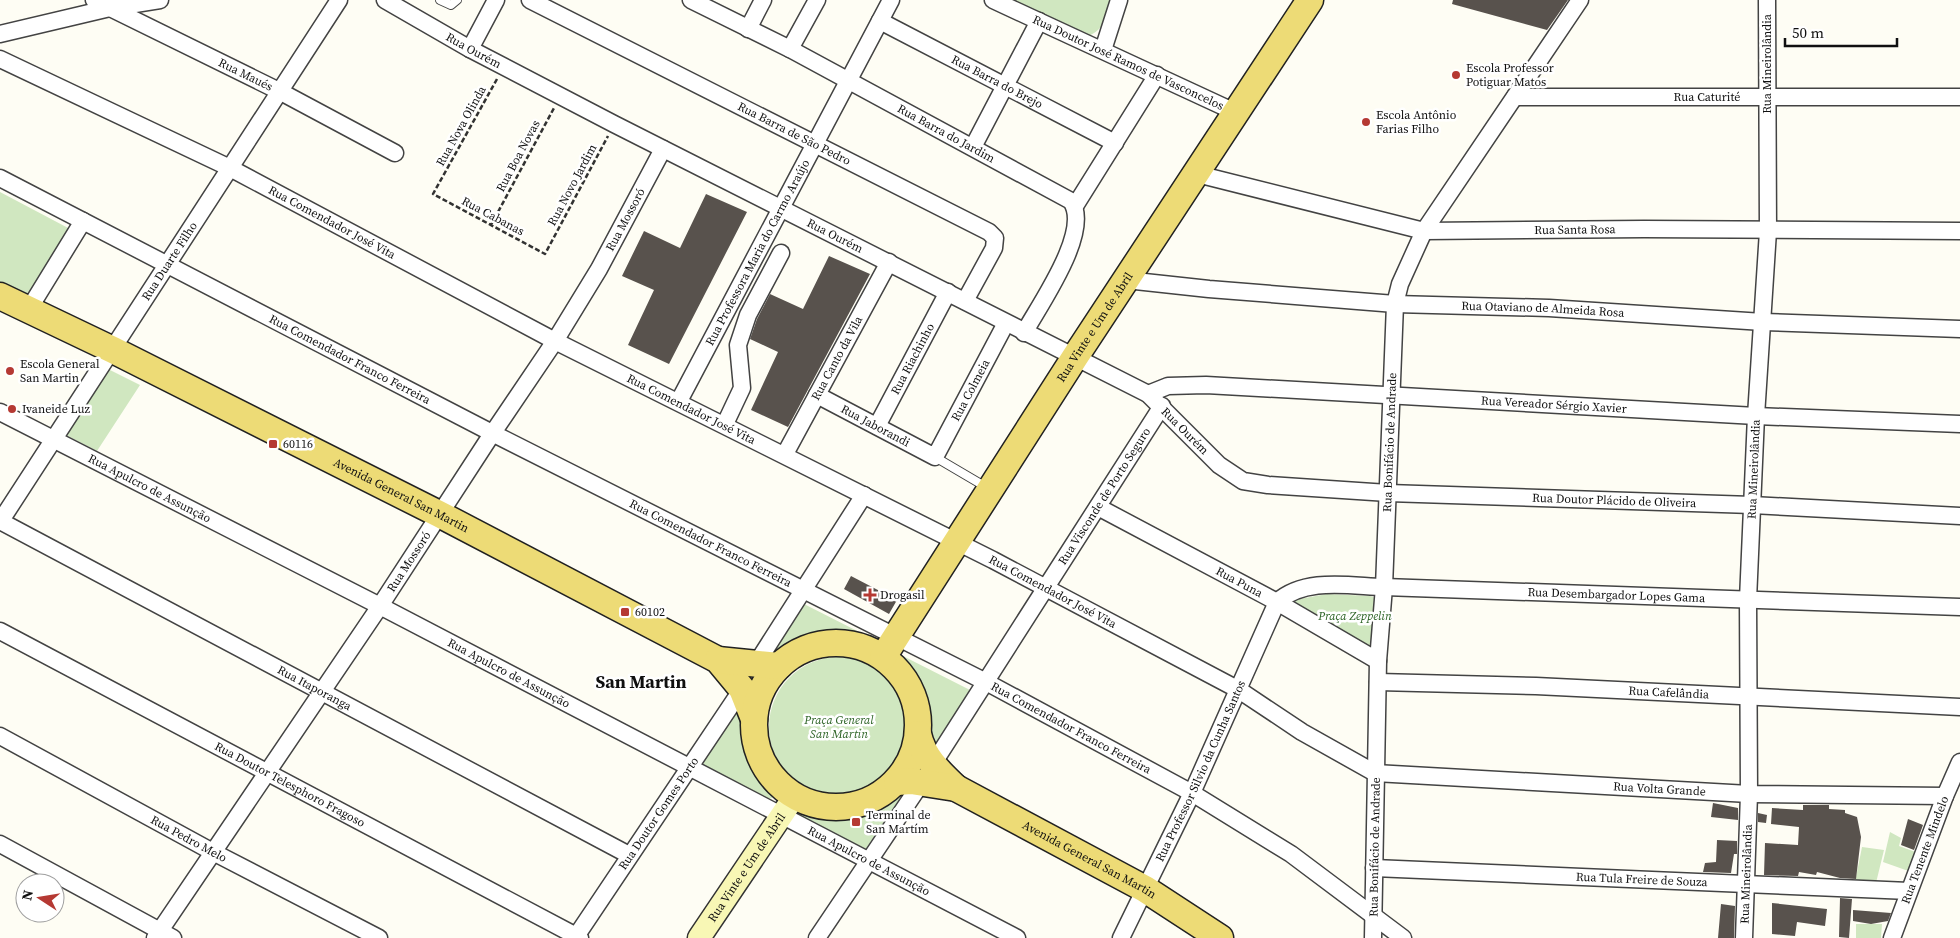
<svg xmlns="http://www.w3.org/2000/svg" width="1960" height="938" font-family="'Source Serif 4',serif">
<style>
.green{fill:#d0e7c0}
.building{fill:#58524d}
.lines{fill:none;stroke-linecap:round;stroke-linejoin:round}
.lane-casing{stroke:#434343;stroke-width:10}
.street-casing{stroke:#434343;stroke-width:19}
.secondary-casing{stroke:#323232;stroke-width:25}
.primary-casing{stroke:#212121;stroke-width:29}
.path{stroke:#323232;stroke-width:2.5;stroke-dasharray:5 2.5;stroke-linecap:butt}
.lane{stroke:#fff;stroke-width:8}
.street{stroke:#fff;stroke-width:16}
.secondary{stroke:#f8f7b5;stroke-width:22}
.primary{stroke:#eddb76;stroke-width:26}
.poi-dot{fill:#b53933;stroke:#fff;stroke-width:2}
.labels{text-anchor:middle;stroke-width:5;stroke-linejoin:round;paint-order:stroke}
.street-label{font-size:12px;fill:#101010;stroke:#fff}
.poi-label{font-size:12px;fill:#101010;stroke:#fff;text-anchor:start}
.park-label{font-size:12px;font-style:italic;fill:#2c6325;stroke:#fff}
.district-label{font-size:18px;font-weight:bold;fill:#101010;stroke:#fff}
</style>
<rect width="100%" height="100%" fill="#fefdf4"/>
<path class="green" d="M1009,0H1116C1111,13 1103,31 1088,36Z
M0,192L70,229L28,300L0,286Z
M108,369L140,385L97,451L64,434Z
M1327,594L1370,596L1376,598L1372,649L1293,603L1294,600Z
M804,604L871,638L874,641C867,643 856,638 848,637C819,633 795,646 773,662L767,659Z
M899,654L970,690L934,748C930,737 930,728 928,717C925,694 914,674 897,658Z
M769 727a70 70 0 1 1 140 0a70 70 0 1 1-140 0Z
M737,710H746L753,759L762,778L774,794L772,798L767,799L704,765L703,762Z
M905,791L865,850L800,816L799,814L803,811C829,819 857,818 881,806C890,802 897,794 905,791Z
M1890,832L1901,838L1899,846L1921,854L1914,873L1883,862Z
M1862,847L1884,850L1875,887L1855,882Z
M1856,924H1882L1881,938H1856Z"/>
<path class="building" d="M1453,0H1568L1547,30L1452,4Z
M706,194L747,212L669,364L628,345L654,290L622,276L644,231L680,248Z
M829,256L870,274L788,427L751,410L778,352L750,339L757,319L770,294L803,309Z
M851,576L897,600L889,614L844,589Z
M1713,803L1738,808V820L1711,817Z
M1803,805H1829V809L1845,810V813L1857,817L1861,837L1856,879L1840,878L1817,872L1816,875L1799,872L1798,876L1764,875L1765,843L1798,845L1799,827L1771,824L1772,808L1803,810Z
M1758,813L1767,815L1766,823L1758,822Z
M1908,819L1923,825L1914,850L1901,845Z
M1717,840L1737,841V854H1734L1731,873L1703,872L1705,863L1716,862Z
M1840,898L1852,899L1849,938L1839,937Z
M1772,903L1827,909L1825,926L1797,922L1795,936L1772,934Z
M1721,904L1735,906L1734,938H1718Z
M1853,910L1891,913L1888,921L1871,924L1853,921Z"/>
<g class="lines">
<defs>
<path id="lane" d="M440,0L451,5L457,0
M935,457L986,487"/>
<g id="street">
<path id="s1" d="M94,0L281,92L395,153"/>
<path id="s2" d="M385,0L470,49L614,124L1148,394L1219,465L1243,481L1268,485L1388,493L1752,505L1960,516"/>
<path id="s3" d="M530,0L989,232L995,238L994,248L965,301"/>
<path id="s4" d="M691,0L790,49L1071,201C1092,231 1040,304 1024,333"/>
<path id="s5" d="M993,0L1235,112"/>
<path id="s6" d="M880,21L1115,143"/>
<path d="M748,29L763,0"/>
<path d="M0,34L110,8L160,0"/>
<path d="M470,49L496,0"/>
<path d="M790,49L817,0"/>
<path d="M1103,50L1119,0"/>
<path id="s7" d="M0,59L230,168L555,341L993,560L1239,690L1302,732L1375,773L1749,794L1945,796"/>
<path id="s8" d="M1515,97H1960"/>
<path d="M973,147L1039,21"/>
<path id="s9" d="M1197,174L1424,231L1644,229L1960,231"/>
<path id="s10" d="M0,178L492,433L986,682L1192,793L1291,854L1403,938"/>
<path d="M1075,206L1157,75"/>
<path id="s11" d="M1126,280L1209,289L1395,304L1549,308L1763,322L1960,329"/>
<path d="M29,309L83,221"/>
<path id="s12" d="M1148,394L1168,386L1206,385L1756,416L1960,424"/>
<path id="s13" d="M817,395L935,457L1006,323"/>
<path id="s14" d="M679,401L891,0"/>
<path id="s15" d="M0,412L380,606L1017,938"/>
<path d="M725,424L742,388L738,345L748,315L781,253"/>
<path id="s16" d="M877,426L948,292"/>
<path id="s17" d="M785,454L889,262"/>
<path id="s18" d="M1098,507L1277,602L1378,661"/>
<path id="s19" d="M0,521L629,855"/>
<path id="s20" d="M0,522L339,0"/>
<path id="s21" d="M0,631L580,938"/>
<path d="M756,664L864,495"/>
<path id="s22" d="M1378,682L1536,686L1960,707"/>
<path id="s23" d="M0,736L211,851L379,938"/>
<path id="s24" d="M933,764L1162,406"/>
<path d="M0,844L173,938"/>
<path id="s25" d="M1374,868L1909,891"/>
<path id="s26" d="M155,938L380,606L488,440L555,341L599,269L663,149"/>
<path id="s27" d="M575,938L742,689"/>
<path d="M817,938L922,782"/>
<path id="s28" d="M1121,938L1192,793L1277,602C1305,577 1349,586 1384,587L1960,607"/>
<path id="s29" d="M1373,938L1378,661L1384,587L1395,304L1400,284L1424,231L1580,0"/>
<path id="s30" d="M1744,938L1749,794L1748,600L1756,416L1768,231L1767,0"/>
<path id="s31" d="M1892,938L1945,796L1960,762"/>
</g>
<g id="secondary">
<path id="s32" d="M699,938L794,797"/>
</g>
<g id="primary">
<path id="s33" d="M0,296L113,350L439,514L718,660L742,689L754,719"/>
<circle cx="836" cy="725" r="82"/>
<path id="s34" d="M883,657L1075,357L1310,0"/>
<path d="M718,660L779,666"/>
<path d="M918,734C923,757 939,772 956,788"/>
<path id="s35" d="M897,782L911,781L956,788L1145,889L1220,938"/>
</g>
</defs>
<use href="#lane" class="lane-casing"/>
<use href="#street" class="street-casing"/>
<use href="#secondary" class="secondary-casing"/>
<use href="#primary" class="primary-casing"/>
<path class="path" d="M497,79L433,194L545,254L608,136
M491,225L554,108"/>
<use href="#lane" class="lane"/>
<use href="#street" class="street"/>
<use href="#secondary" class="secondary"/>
<use href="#primary" class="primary"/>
</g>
<g class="poi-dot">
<circle cx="1456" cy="75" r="5"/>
<circle cx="1366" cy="122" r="5"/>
<circle cx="10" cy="371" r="5"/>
<circle cx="12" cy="409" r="5"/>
<rect x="268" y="439" width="10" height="10" rx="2.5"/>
<path d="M867.5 587.5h5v5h5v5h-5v5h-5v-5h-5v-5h5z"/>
<rect x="620" y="607" width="10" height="10" rx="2.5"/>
<rect x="851" y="817" width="10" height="10" rx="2.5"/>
</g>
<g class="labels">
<g class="street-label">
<text dy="4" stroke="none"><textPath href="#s2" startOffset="102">Rua Ourém</textPath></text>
<text dy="4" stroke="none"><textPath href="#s5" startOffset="149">Rua Doutor José Ramos de Vasconcelos</textPath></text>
<text transform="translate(1767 64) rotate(-90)" y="4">Rua Mineirolândia</text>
<text dy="4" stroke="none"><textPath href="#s1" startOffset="169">Rua Maués</textPath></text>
<text dy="4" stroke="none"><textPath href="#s6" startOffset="132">Rua Barra do Brejo</textPath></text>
<text dy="4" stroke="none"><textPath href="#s8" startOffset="192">Rua Caturité</textPath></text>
<text transform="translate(461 126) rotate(-61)" y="4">Rua Nova Olinda</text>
<text dy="4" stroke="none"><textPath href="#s3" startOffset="296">Rua Barra de São Pedro</textPath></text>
<text dy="4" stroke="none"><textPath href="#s4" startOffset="288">Rua Barra do Jardim</textPath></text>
<text transform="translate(518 156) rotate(-62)" y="4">Rua Boa Novas</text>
<text transform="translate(572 185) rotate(-62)" y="4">Rua Novo Jardim</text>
<text transform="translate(493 216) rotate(28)" y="4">Rua Cabanas</text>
<text dy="4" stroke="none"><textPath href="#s26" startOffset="859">Rua Mossoró</textPath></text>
<text dy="4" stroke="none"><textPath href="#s7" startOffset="370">Rua Comendador José Vita</textPath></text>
<text dy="4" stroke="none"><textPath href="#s9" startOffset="385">Rua Santa Rosa</textPath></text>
<text dy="4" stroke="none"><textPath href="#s2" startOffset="508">Rua Ourém</textPath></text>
<text dy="4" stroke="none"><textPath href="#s14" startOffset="168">Rua Professora Maria do Carmo Araújo</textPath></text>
<text dy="4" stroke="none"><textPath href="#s20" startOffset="311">Rua Duarte Filho</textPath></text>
<text dy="4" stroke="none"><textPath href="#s11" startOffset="418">Rua Otaviano de Almeida Rosa</textPath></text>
<text dy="4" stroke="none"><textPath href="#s34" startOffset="392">Rua Vinte e Um de Abril</textPath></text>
<text dy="4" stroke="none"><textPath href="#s17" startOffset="109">Rua Canto da Vila</textPath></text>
<text dy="4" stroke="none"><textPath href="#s10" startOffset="394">Rua Comendador Franco Ferreira</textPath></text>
<text dy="4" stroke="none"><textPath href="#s16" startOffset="76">Rua Riachinho</textPath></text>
<text dy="4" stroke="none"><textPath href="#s13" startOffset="209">Rua Colmeia</textPath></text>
<text dy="4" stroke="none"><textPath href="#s12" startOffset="408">Rua Vereador Sérgio Xavier</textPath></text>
<text dy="4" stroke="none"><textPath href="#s7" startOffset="775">Rua Comendador José Vita</textPath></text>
<text dy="4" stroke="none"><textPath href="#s13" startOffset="66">Rua Jaborandi</textPath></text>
<text dy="4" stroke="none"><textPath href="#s2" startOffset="911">Rua Ourém</textPath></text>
<text dy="4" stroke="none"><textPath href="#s29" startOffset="496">Rua Bonifácio de Andrade</textPath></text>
<text dy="4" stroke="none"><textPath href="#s30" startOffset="469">Rua Mineirolândia</textPath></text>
<text dy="4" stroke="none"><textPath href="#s15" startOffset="168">Rua Apulcro de Assunção</textPath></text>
<text dy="4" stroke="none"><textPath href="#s33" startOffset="448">Avenida General San Martin</textPath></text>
<text dy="4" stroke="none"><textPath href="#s24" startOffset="318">Rua Visconde de Porto Seguro</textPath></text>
<text dy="4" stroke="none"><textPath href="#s2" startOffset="1360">Rua Doutor Plácido de Oliveira</textPath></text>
<text dy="4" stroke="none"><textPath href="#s10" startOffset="799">Rua Comendador Franco Ferreira</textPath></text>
<text dy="4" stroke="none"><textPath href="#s26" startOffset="454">Rua Mossoró</textPath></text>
<text dy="4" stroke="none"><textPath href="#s18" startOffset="160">Rua Puna</textPath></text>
<text dy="4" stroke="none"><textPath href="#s7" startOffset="1180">Rua Comendador José Vita</textPath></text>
<text dy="4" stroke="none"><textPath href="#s28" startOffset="714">Rua Desembargador Lopes Gama</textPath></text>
<text dy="4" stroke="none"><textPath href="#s15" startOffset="572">Rua Apulcro de Assunção</textPath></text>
<text dy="4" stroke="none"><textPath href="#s19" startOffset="356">Rua Itaporanga</textPath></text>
<text dy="4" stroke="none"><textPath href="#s22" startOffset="291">Rua Cafelândia</textPath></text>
<text dy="4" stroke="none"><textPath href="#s10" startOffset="1204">Rua Comendador Franco Ferreira</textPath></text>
<text dy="4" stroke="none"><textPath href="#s28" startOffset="185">Rua Professor Silvio da Cunha Santos</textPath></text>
<text dy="4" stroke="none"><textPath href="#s21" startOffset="328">Rua Doutor Telesphoro Fragoso</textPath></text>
<text dy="4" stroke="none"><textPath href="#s7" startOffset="1835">Rua Volta Grande</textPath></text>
<text dy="4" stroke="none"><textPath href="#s27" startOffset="150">Rua Doutor Gomes Porto</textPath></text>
<text dy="4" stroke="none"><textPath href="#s23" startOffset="215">Rua Pedro Melo</textPath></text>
<text dy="4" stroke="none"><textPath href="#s29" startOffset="91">Rua Bonifácio de Andrade</textPath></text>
<text dy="4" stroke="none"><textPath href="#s31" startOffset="94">Rua Tenente Mindelo</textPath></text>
<text dy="4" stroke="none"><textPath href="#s15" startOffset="978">Rua Apulcro de Assunção</textPath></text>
<text dy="4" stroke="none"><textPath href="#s35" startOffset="211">Avenida General San Martin</textPath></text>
<text dy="4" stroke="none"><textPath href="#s32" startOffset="85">Rua Vinte e Um de Abril</textPath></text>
<text dy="4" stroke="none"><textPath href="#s30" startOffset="64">Rua Mineirolândia</textPath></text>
<text dy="4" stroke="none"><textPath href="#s25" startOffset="268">Rua Tula Freire de Souza</textPath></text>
</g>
<g class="poi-label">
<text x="1466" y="72">Escola Professor<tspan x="1466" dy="14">Potiguar Matos</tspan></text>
<text x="1376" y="119">Escola Antônio<tspan x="1376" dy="14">Farias Filho</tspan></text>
<text x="20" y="368">Escola General<tspan x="20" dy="14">San Martin</tspan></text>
<text x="22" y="413">Ivaneide Luz</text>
<text x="283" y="448">60116</text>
<text x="880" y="599">Drogasil</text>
<text x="635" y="616">60102</text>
<text x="866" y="819">Terminal de<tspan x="866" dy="14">San Martím</tspan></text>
</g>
<g class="park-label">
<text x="1355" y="620">Praça Zeppelin</text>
<text x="839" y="724">Praça General<tspan x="839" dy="14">San Martin</tspan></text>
</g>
<g class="district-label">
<text x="641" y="688">San Martin</text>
</g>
</g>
<g transform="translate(40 898) rotate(282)"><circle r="24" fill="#ffffff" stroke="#9f9f9f"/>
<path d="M0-4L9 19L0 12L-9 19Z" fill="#b53933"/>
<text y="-8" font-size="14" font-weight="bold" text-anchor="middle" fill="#101010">N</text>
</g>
<path d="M1785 38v8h112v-8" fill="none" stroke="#101010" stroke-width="2.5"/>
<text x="1792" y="38" font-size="15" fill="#101010" stroke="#ffffff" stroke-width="4" paint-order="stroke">50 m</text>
</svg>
